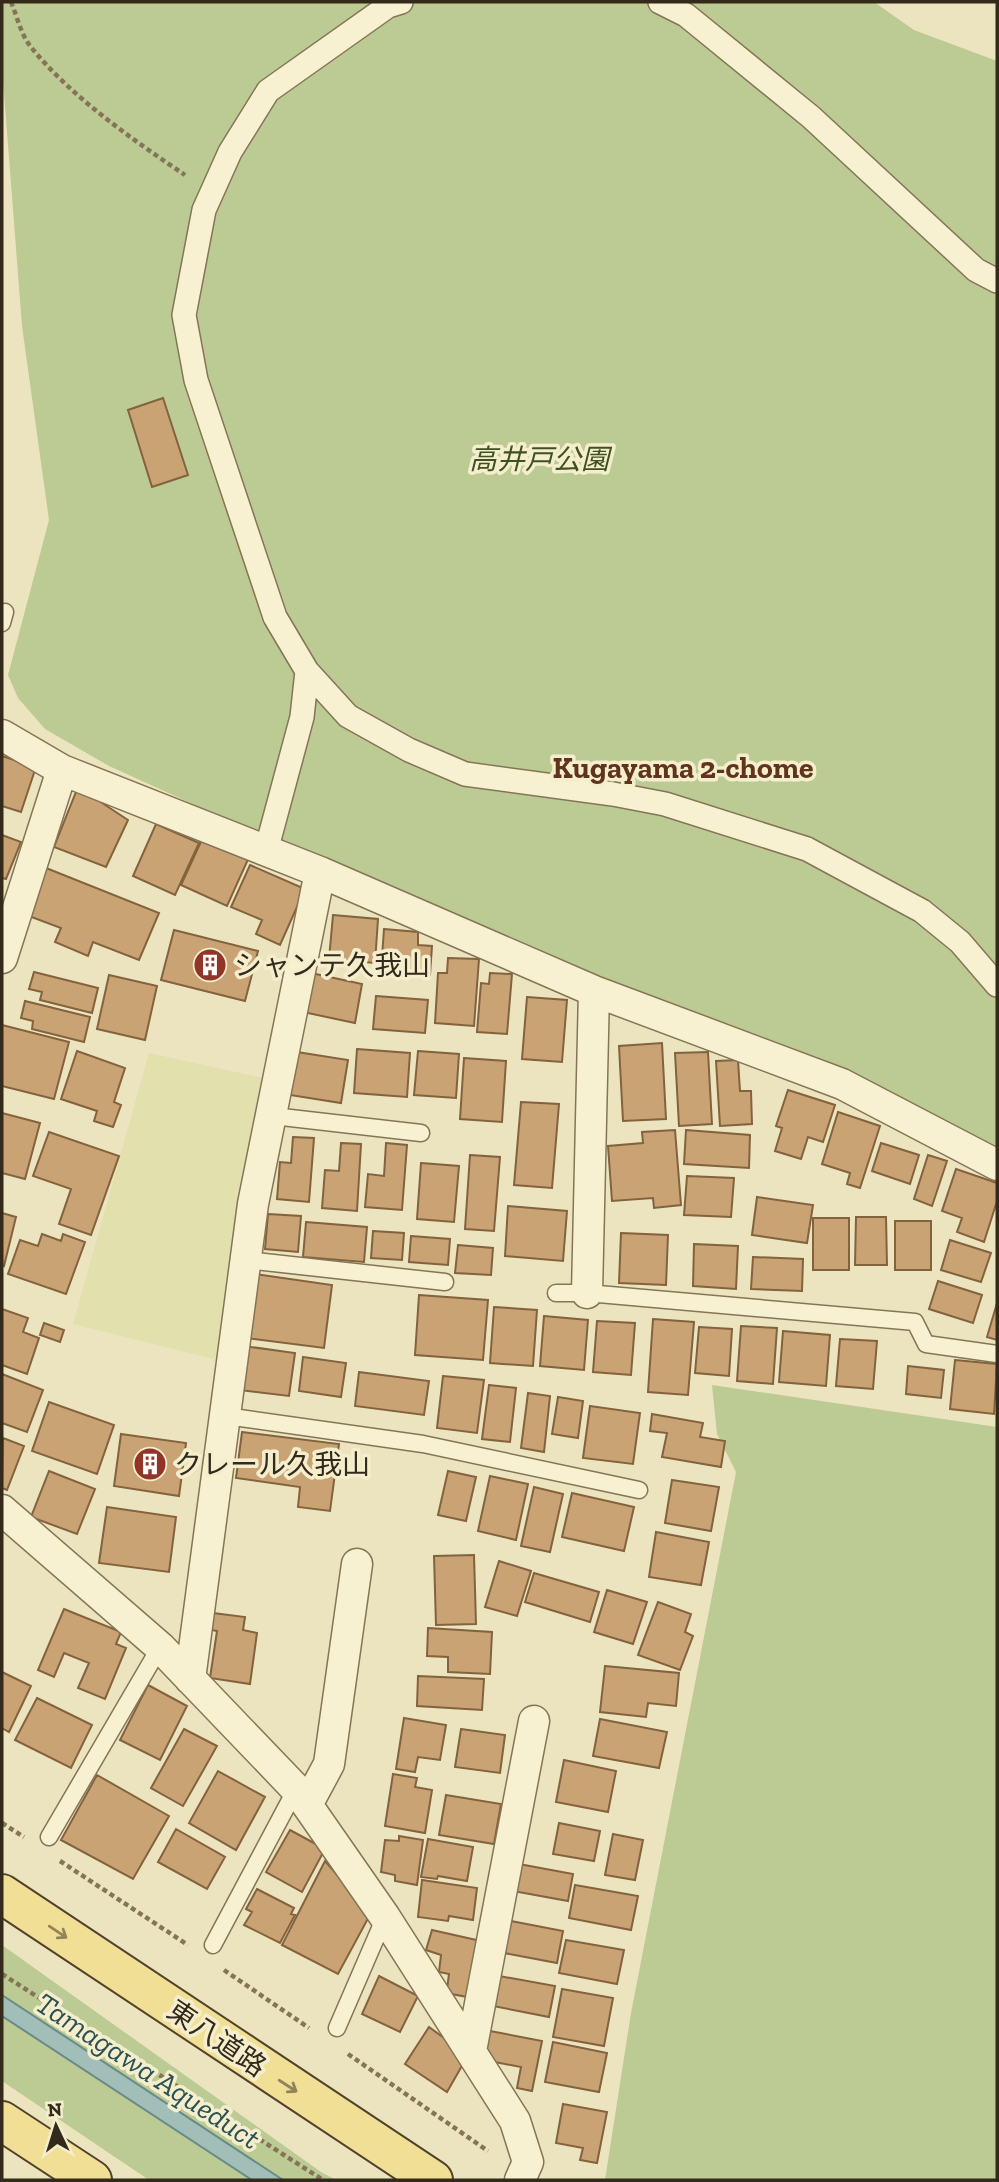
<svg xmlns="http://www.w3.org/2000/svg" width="999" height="2182" font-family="'Zilla Slab','Noto Sans JP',serif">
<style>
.farmland{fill:#e2e0ac}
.green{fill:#bcca93}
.water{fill:#a1beb9;stroke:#698b87;stroke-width:2}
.building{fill:#caa374;stroke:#83623e;stroke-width:2}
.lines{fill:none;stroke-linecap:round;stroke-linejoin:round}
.service-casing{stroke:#847557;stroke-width:19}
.pedestrian-casing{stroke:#847557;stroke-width:26}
.minor-casing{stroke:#847557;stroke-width:33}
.primary-casing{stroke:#51422c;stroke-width:42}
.path{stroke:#847557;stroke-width:4.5;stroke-dasharray:5 3.5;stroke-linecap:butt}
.service{stroke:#f8f1d1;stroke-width:16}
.pedestrian{stroke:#f8f1d1;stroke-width:23}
.minor{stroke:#f8f1d1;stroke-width:30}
.primary{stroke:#f0df95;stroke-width:38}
.oneway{stroke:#928458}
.labels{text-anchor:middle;stroke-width:7;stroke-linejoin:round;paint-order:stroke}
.park-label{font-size:28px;font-style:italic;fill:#3f5023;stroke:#f4eecd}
.poi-label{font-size:28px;fill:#342a1c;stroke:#f4eecd;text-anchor:start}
.street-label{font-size:28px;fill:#342a1c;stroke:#f4eecd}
.neighbourhood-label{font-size:30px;font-weight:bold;fill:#5f331c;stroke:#f4eecd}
.water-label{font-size:30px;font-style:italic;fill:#2b5153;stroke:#f4eecd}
</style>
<rect width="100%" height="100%" fill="#ece4be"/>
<path class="farmland" d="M149,1053L263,1078L218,1360L73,1324Z"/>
<path class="green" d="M2,2H874L914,30L997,61V1153L755,1041L371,885L109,766L45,729L18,698L8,675L49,520L22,326L2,67Z
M712,1385L997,1427V2180H605L631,2013L736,1472L717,1434Z
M2,1945L321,2172L336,2180H149L2,2081Z"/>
<path class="water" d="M2,1995L283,2180H252L2,2016Z"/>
<path class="building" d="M163,398L188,475L152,487L128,410Z
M2,756L36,767L21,812L2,806Z
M78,787L128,820L106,867L54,847Z
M156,824L199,843L175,895L133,876Z
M2,835L21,842L6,879L2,878Z
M204,835L250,855L227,906L181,885Z
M250,865L305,889L280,945L256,934L262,920L231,907Z
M46,868L159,913L139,960L93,942L88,956L55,942L61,928L26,915Z
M333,915L378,919L375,963L329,959Z
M384,929L418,932V945L432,946L430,975L381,971Z
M174,930L258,951L245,1001L161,980Z
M448,958L479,959L474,1026L435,1023L438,973H447Z
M34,972L98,988L92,1013L40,1000L42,992L29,989Z
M311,973L362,984L355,1023L303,1012Z
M490,973L512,974L507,1034L477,1032L481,983L489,984Z
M109,975L157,986L145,1040L97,1029Z
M376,996L428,1000L425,1033L373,1029Z
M527,997L567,1000L562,1062L522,1059Z
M25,1001L90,1017L84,1042L32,1029L33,1021L21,1018Z
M2,1025L69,1042L54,1099L2,1086Z
M662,1043L666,1119L623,1121L619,1046Z
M357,1049L410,1053L407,1097L354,1093Z
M77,1051L125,1068L114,1102L121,1105L113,1127L94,1121L97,1111L61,1099Z
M418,1051L459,1054L456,1098L414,1095Z
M297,1052L348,1060L341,1103L290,1095Z
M708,1052L712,1124L679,1126L675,1053Z
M464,1058L506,1061L502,1122L460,1119Z
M738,1060L740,1091H751L752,1124L720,1126L716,1061Z
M788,1090L835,1105L823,1142L808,1137L801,1159L775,1151L782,1128L776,1126Z
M521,1102L559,1104L552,1188L514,1185Z
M838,1112L880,1126L860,1188L847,1184L850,1173L822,1164Z
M2,1113L40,1123L25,1179L2,1173Z
M675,1130L681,1205L654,1208L653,1198L612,1201L608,1146L643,1143L642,1132Z
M686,1130L750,1135L749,1168L684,1164Z
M49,1132L119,1156L91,1235L59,1224L71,1189L33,1176Z
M293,1137L314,1138L309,1202L277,1199L280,1162L291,1163Z
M341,1143L361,1144L357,1211L322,1208L325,1170L339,1171Z
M386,1143L407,1145L402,1210L365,1207L368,1174L384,1176Z
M881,1143L919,1155L910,1184L872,1171Z
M470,1155L500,1157L494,1231L465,1229Z
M928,1155L947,1161L932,1206L914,1199Z
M421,1163L459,1166L454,1222L417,1219Z
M956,1169L997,1183V1201L984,1242L957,1232L962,1218L942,1211Z
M687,1176L734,1178L731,1217L684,1215Z
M757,1197L813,1205L807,1243L752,1235Z
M508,1206L567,1211L563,1261L505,1256Z
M2,1213L16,1217L4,1266L2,1265Z
M268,1214L301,1216L298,1252L265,1249Z
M856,1217H886L887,1265H855Z
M813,1218H849V1270H813Z
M895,1221H931V1270H895Z
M306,1222L367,1227L364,1262L303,1257Z
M373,1231L404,1233L402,1260L371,1258Z
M621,1233L668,1235L666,1285L619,1283Z
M42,1234L61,1241L63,1234L85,1242L66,1294L8,1274L20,1240L38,1246Z
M411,1236L450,1239L448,1265L409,1262Z
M950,1240L991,1253L981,1282L941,1270Z
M694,1244L738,1246L736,1289L693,1286Z
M458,1245L493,1248L491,1275L455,1273Z
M753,1257L803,1259L802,1291L751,1289Z
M255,1274L332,1285L324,1348L246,1338Z
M938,1281L982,1295L973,1323L929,1309Z
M419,1295L488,1300L483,1360L415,1355Z
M997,1303V1340L987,1337Z
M494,1307L537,1310L533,1366L490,1363Z
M2,1309L28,1318L23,1332L39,1338L27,1374L2,1365Z
M544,1316L588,1320L584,1370L540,1366Z
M653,1319L694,1322L688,1395L648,1392Z
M597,1321L635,1323L631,1375L593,1372Z
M44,1323L64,1330L60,1342L40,1335Z
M741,1326L777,1328L773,1384L737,1381Z
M699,1327L732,1329L729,1376L695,1373Z
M783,1331L830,1335L826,1386L779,1382Z
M840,1339L877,1341L873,1389L836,1386Z
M244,1346L295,1353L289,1396L239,1390Z
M303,1357L346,1363L341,1397L299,1391Z
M955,1360L997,1364L994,1414L950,1409Z
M908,1366L944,1370L941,1398L906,1394Z
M359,1372L429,1381L424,1415L355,1406Z
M2,1374L43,1390L27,1432L2,1423Z
M443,1376L484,1380L477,1433L437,1428Z
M489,1385L516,1388L510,1442L482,1439Z
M528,1393L550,1396L544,1452L521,1448Z
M558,1397L583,1401L578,1438L552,1434Z
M49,1402L114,1425L97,1474L32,1451Z
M590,1406L640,1413L633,1464L583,1458Z
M652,1414L703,1423L700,1437L725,1441L721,1467L662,1457L667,1433L650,1431Z
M242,1432L339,1444L330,1511L298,1507L300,1487L236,1478Z
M121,1434L186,1443L179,1496L114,1486Z
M3,1438L24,1446L7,1490L2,1488Z
M49,1471L95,1489L77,1534L31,1517Z
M448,1471L476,1477L466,1521L438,1515Z
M490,1476L528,1484L516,1540L478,1531Z
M672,1480L719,1487L711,1531L665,1523Z
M534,1487L563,1494L550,1552L521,1546Z
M572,1493L634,1507L624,1551L562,1537Z
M107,1507L176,1517L169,1572L99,1563Z
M656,1532L709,1542L701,1585L649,1577Z
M474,1555L476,1624L436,1625L434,1556Z
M499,1561L531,1571L517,1616L485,1607Z
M534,1573L599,1592L590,1622L525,1602Z
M607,1590L647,1602L633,1644L594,1632Z
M658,1602L691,1614L685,1632L693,1636L680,1670L638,1655Z
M64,1609L121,1632L116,1644L126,1648L105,1699L78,1688L89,1663L64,1653L54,1677L38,1670Z
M213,1613L245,1617L243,1630L257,1633L250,1684L210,1678L217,1631L211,1630Z
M428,1628L492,1632L490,1674L448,1672V1657L427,1656Z
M605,1666L679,1673L676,1706L648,1703L646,1717L600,1712Z
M2,1672L31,1686L9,1732L2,1728Z
M418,1676L484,1679L482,1710L417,1706Z
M148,1685L187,1706L160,1760L120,1740Z
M37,1698L92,1725L71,1768L15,1740Z
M404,1718L446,1725L440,1760L418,1757L415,1772L396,1769Z
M600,1719L667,1732L659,1768L593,1756Z
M184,1729L217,1746L183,1806L151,1788Z
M461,1729L505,1735L500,1773L455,1767Z
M564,1760L616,1771L608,1812L556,1802Z
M218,1771L265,1797L236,1850L189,1823Z
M393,1774L417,1778L415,1787L432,1790L425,1833L385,1826Z
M97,1775L169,1816L133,1879L61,1840Z
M446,1795L501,1804L494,1844L439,1835Z
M559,1823L600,1831L594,1861L553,1854Z
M176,1829L225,1857L207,1889L158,1862Z
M290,1830L325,1849L302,1892L266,1872Z
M613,1834L643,1840L635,1880L605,1875Z
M399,1836L423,1840L417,1885L395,1881V1875L381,1872L385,1840L399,1841Z
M428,1839L473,1847L467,1881L438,1876L437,1879L421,1877Z
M325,1861L371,1913L338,1974L282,1945Z
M519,1864L573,1874L568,1901L513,1891Z
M422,1880L477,1888L473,1920L449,1916L448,1921L418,1917Z
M575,1885L638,1896L631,1930L569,1918Z
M257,1889L294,1908L291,1914L295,1915L280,1943L244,1925L252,1912L246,1909Z
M511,1921L563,1931L557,1963L504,1953Z
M432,1930L481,1941L468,1997L451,1994L447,1989L449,1974L439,1972L441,1955L426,1950Z
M566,1940L624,1950L617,1984L559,1973Z
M379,1976L418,1996L400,2032L362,2014Z
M499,1976L555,1986L549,2017L493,2006Z
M562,1989L613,1998L604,2046L553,2037Z
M429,2027L451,2043L463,2064L447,2092L405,2064Z
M490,2031L542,2041L532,2091L517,2088L521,2067L484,2060Z
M553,2042L607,2053L599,2092L545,2082Z
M563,2104L607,2112L597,2163L580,2160L583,2148L556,2143Z"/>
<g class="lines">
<defs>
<path id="service" d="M2,623L5,612
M273,1116L421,1133
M246,1260L445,1282
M556,1293H587L915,1322L926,1344L997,1354
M226,1416L423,1444L639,1490
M49,1837L160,1647
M213,1945L296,1789
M337,2028L385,1917"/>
<path id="pedestrian" d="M401,2L388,6L268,91L230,152L204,210L184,315L196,380L275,617L307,671L348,716L409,750L465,774L613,794L665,804L807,849L922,911L960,942L997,985
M660,2L686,15L811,117L976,270L997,281
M266,851L302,717L307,671"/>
<path id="minor" d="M2,735L62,770L320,872L594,991L842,1084L997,1165
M2,958L62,770
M587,1293L594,991
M2,1510L160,1647L296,1789L385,1917L515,2121L528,2162L520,2180
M190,1679L253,1204L320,872
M307,1805L329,1764L357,1564
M471,2051L534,1721"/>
<path id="primary" d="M2,1894L433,2180
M2,2121L92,2180"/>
</defs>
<use href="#service" class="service-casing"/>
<use href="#pedestrian" class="pedestrian-casing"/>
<use href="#minor" class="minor-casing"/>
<use href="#primary" class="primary-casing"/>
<path class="path" d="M11,2C17,16 21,35 31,47C70,96 133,140 185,175
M2,1823L24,1837
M60,1861L188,1945
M224,1970L309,2028
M2,1974L323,2180
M348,2054L488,2151"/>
<use href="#service" class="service"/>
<use href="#pedestrian" class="pedestrian"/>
<use href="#minor" class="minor"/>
<use href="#primary" class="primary"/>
</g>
<defs><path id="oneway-shaft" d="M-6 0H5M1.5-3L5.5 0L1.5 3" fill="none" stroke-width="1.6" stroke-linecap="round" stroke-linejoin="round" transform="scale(1.75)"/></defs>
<g class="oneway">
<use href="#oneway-shaft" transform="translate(58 1932) rotate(34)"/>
<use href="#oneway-shaft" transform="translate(288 2086) rotate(33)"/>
</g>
<defs>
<symbol id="building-disc" viewBox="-11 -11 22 22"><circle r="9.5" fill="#923529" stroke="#f4eecd"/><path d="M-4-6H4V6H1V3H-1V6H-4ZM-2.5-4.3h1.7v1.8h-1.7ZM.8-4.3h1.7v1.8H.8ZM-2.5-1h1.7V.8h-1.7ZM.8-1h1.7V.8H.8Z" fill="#fff"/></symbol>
</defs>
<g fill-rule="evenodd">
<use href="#building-disc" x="191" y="946" width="38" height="38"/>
<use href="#building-disc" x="131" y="1445" width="38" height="38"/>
</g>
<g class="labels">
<g class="park-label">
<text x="539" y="469">高井戸公園</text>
</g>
<g class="poi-label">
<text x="234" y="975">シャンテ久我山</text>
<text x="174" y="1474">クレール久我山</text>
</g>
<g class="street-label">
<text transform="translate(217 2038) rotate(34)" y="10">東八道路</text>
</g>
<g class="neighbourhood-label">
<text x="683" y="778">Kugayama 2-chome</text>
</g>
<g class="water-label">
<text transform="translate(148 2071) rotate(33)" y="10">Tamagawa Aqueduct</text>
</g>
</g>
<rect width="999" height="2182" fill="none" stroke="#342a1c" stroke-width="7"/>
<g transform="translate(56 2126) rotate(356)" stroke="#f4eecd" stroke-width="5" paint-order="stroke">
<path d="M0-5L12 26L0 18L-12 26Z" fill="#342a1c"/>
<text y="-10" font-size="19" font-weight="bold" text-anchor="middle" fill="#342a1c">N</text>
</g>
</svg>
